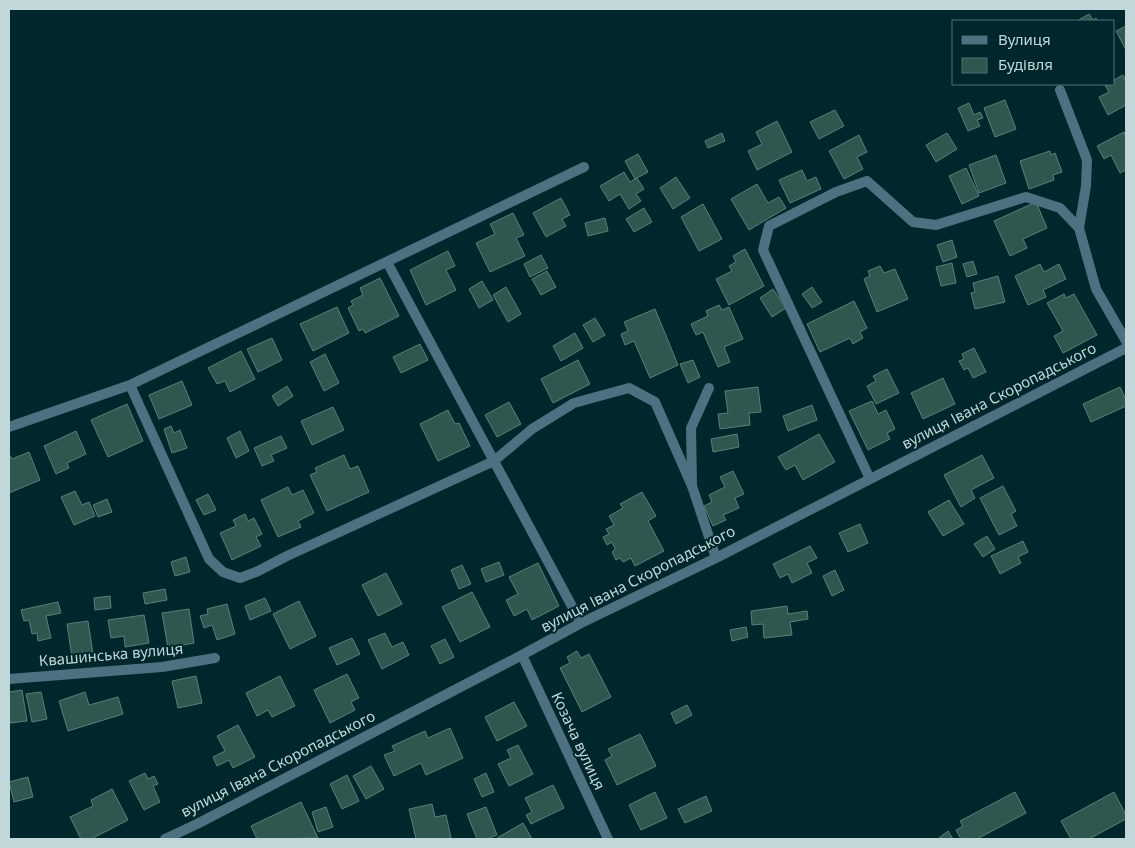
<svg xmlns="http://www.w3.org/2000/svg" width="1135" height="848" font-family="'Noto Sans',sans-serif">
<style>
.building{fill:#2f574f;stroke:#598078}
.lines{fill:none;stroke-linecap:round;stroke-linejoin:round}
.lane{stroke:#4d7181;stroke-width:10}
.street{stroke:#4d7181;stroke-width:10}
.labels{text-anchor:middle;stroke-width:4;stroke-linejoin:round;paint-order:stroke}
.street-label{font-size:15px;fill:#c2d7d9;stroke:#00282c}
</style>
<rect width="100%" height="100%" fill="#00282c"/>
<path class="building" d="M1089,14L1093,20L1096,18L1097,21H1077Z
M1126,26V50L1116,31Z
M1123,75L1126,81V105L1108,115L1099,97L1109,92L1105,85L1114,84V80Z
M1005,100L1016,129L995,137L984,108Z
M969,103L974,115L980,112L983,118L977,120L980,126L968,131L958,108Z
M835,110L844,126L819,139L810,122Z
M777,121L792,152L757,170L748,151L762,144L756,132Z
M1124,132L1126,137V170L1120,173L1111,155L1104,159L1097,146Z
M722,133L725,141L708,148L705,141Z
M947,133L957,149L936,162L926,145Z
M859,135L867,152L857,157L863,169L844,179L829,151Z
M1050,151L1051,155L1055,153L1062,172L1053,175L1054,180L1029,189L1020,161Z
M638,154L648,172L635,179L625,161Z
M996,155L1006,183L979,193L969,165Z
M966,168L979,196L962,204L949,176Z
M802,170L807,181L816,177L821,189L790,203L779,180Z
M624,172L630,182L637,178L644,189L636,194L641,201L629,209L620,194L609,201L600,186Z
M676,177L690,198L673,209L660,188Z
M757,184L768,203L779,197L786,208L749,230L731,199Z
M561,198L570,215L562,219L566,226L546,237L533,213Z
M1036,202L1047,228L1023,239L1027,248L1010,256L994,221Z
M703,204L722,239L699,251L681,217Z
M644,208L652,222L634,232L626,219Z
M513,213L524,235L516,238L525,256L490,272L476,243L495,234L490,224Z
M605,218L608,231L588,236L585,223Z
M952,240L957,257L943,262L937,245Z
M745,249L764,286L729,305L716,279L732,271L729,266L736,262L733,256Z
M448,251L455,266L446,270L456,290L426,305L410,270Z
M541,255L548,268L530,277L524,264Z
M973,261L977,274L967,277L963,264Z
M952,263L956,283L941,286L936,267Z
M1040,264L1044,272L1059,264L1066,279L1043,290L1046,297L1028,305L1015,276Z
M880,266L884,273L895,269L908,299L877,312L864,279L870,276L868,271Z
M547,271L556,287L541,295L532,279Z
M998,276L1005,302L975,309L971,293L975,292L973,283Z
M380,278L399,316L365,333L363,329L359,331L348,308L353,305L351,301L363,295L360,288Z
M482,281L493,300L479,308L469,289Z
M506,287L521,314L508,322L493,295Z
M812,287L822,302L812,308L802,294Z
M773,289L786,308L772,317L760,298Z
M1064,294L1066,298L1074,294L1097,335L1063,353L1054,336L1063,331L1047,303Z
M854,301L867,328L860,332L863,338L853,344L850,338L820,352L807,324Z
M719,305L722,310L729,307L743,339L724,347L730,362L718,367L703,332L696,335L691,324L708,316L706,311Z
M337,307L349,333L313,351L300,324Z
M655,309L678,365L650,378L634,341L625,345L621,334L628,331L624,322Z
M595,318L605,335L593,342L583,325Z
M575,333L583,348L561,361L553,346Z
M272,338L282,360L258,372L247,349Z
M420,344L428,360L401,373L393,357Z
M974,348L986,372L973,378L968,368L964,370L959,361L964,359L962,354Z
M241,351L255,379L230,392L225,381L217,384L208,368Z
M325,354L339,383L324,391L310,362Z
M578,360L590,384L553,403L541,379Z
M693,360L700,377L688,383L680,364Z
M887,369L899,393L876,404L867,386L876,381L873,376Z
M943,378L955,404L923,419L911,393Z
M182,381L192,405L159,419L149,395Z
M287,386L293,396L278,406L272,396Z
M758,387L761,412L749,413L750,425L720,429L718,414L728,413L725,391Z
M1120,387L1126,400V406L1091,422L1083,404Z
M872,401L878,414L886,410L895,429L887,433L890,439L868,450L849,411Z
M509,402L521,424L497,437L485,415Z
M127,404L143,441L108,457L91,420Z
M812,405L817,420L788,431L783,416Z
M333,407L344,430L312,445L301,421Z
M448,410L455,424L459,423L470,446L438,461L420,424Z
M171,426L174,433L180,430L187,448L172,453L164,429Z
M76,431L86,454L67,463L69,468L56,474L44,446Z
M240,431L249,451L236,458L227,438Z
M737,434L739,447L713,452L711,439Z
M819,434L835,462L803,480L795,465L786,470L778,457Z
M281,436L287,448L271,455L274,461L262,466L254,448Z
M29,452L40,480L9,493V454L12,459Z
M344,455L350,469L358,466L369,492L327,511L310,475L317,472L315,468Z
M982,455L994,478L971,490L975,498L961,507L944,475Z
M733,471L744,494L735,498L739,508L723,515L726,520L713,526L704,506L712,502L709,495L725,487L720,477Z
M1003,486L1016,511L1011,514L1017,526L999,535L980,498Z
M288,487L292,495L303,490L314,513L298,521L301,527L278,537L261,500Z
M75,491L82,505L89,502L95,516L74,525L61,497Z
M642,492L656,516L648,521L664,551L635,566L631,558L623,562L620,558L616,560L612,552L615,549L612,542L607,545L603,537L609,534L606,529L614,525L609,516L623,508L620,504Z
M208,494L216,510L204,515L196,500Z
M107,499L112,512L98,517L93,505Z
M949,500L964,524L943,536L928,512Z
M245,514L248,521L254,518L262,534L256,537L261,546L232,560L220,533L236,526L233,520Z
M860,524L868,543L848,552L839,533Z
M987,536L995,549L983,557L974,544Z
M1023,541L1028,552L1018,557L1021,563L1000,574L991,556Z
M810,546L817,558L807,563L812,573L792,583L788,574L780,578L773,564Z
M186,557L190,572L175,576L171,562Z
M499,562L504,575L486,582L481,569Z
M538,563L559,606L532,620L527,609L514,616L506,600L518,594L509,577Z
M462,565L471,584L459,589L451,570Z
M835,570L844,590L832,596L823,576Z
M386,573L402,604L378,616L362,585Z
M165,589L167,600L145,604L143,593Z
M472,592L490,627L460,642L442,607Z
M110,596L111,608L95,610L94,598Z
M265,598L271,611L250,620L245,606Z
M299,601L316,636L290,649L273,614Z
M58,602L61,613L46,616L51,638L38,641L37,633L32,634L29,620L24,621L21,610Z
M227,604L235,634L217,640L212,625L204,628L200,616L208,614L207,609Z
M787,606L788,614L807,611L808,619L790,622L792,635L764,638L763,624L752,625L751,611Z
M189,609L194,643L168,648L162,613Z
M144,615L149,643L125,647L124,636L111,638L108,620Z
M88,621L93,654L72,657L67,624Z
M746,627L748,637L732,641L730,630Z
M385,633L392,647L403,642L409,655L382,669L368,640Z
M352,638L360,654L337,665L329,648Z
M445,639L454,657L440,664L431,646Z
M577,651L581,658L589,654L611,697L582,712L560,668L570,663L567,657Z
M347,674L359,698L351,702L355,710L330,723L314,690Z
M196,676L202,703L178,708L172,681Z
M280,676L295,706L272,717L268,710L257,716L246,693Z
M22,690L27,721L10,723L9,714V692Z
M41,692L47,719L32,722L26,694Z
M85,692L89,705L118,697L123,714L68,731L59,701Z
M514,702L527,726L497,741L485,717Z
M687,705L692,715L676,724L671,713Z
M238,725L255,757L233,768L229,760L217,766L213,757L225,751L217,736Z
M450,728L463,758L426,775L421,763L394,776L384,755L395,751L392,746L425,731L428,738Z
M640,734L656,766L617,785L605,760L612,756L608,749Z
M518,745L533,774L509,786L498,764L511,758L507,750Z
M371,766L384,789L366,799L353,776Z
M145,773L148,779L154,776L158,784L153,786L160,802L144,810L129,781Z
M486,773L494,792L482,797L474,779Z
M347,775L359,801L342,809L330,784Z
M28,777L33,797L14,802L9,782Z
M553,785L564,808L531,824L526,815L532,812L525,798Z
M112,789L128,820L91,839H81L70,817L93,806L91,800Z
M655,792L667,818L641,830L629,805Z
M1015,792L1026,813L977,839H961L956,830L963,826L960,821Z
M1114,792L1126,815V819L1089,839H1071L1061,821Z
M706,796L712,811L685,823L678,809Z
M301,802L318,838L257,839L251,826Z
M432,804L435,817L446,815L451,838L443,839H416L409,809Z
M326,807L333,827L318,832L312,812Z
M486,807L497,835L487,839H477L467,814Z
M523,823L532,839H498L497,838Z
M948,831L953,839H940L939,838Z"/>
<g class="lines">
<path class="lane" d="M692,486L691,428L709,388"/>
<path class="street" d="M1060,90L1087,160L1086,186L1079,228L1096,289L1126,341
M387,262L581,623
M130,385L584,167
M9,427L130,385L209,559L223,572L240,578L256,572L287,556L494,461L532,429L574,403L629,388L655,402L692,486L716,558
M870,479L763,250L769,226L836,192L867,181L913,222L936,225L1026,197L1060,208L1079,228
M522,655L608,839
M9,679L162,667L215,658
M165,839L197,824L522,655L581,623L716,558L1126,348"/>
</g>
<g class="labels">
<g class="street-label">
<text transform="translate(999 396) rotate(-27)" y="5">вулиця Івана Скоропадського</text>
<text transform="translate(638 579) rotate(-27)" y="5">вулиця Івана Скоропадського</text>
<text transform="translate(111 655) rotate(-5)" y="5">Квашинська вулиця</text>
<text transform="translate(578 741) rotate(65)" y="5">Козача вулиця</text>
<text transform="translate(278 764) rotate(-27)" y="5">вулиця Івана Скоропадського</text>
</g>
</g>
<rect width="1135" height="848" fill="none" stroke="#c2d7d9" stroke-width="20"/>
<rect x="952" y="20" width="162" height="65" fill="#00282c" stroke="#4e6e71"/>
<rect x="962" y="36" width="25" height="8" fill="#4d7181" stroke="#4e6e71"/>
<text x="998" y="45" font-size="15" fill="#c2d7d9">Вулиця</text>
<rect x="962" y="58" width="25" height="15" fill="#2f574f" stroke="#4e6e71"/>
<text x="998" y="70" font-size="15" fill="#c2d7d9">Будівля</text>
</svg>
